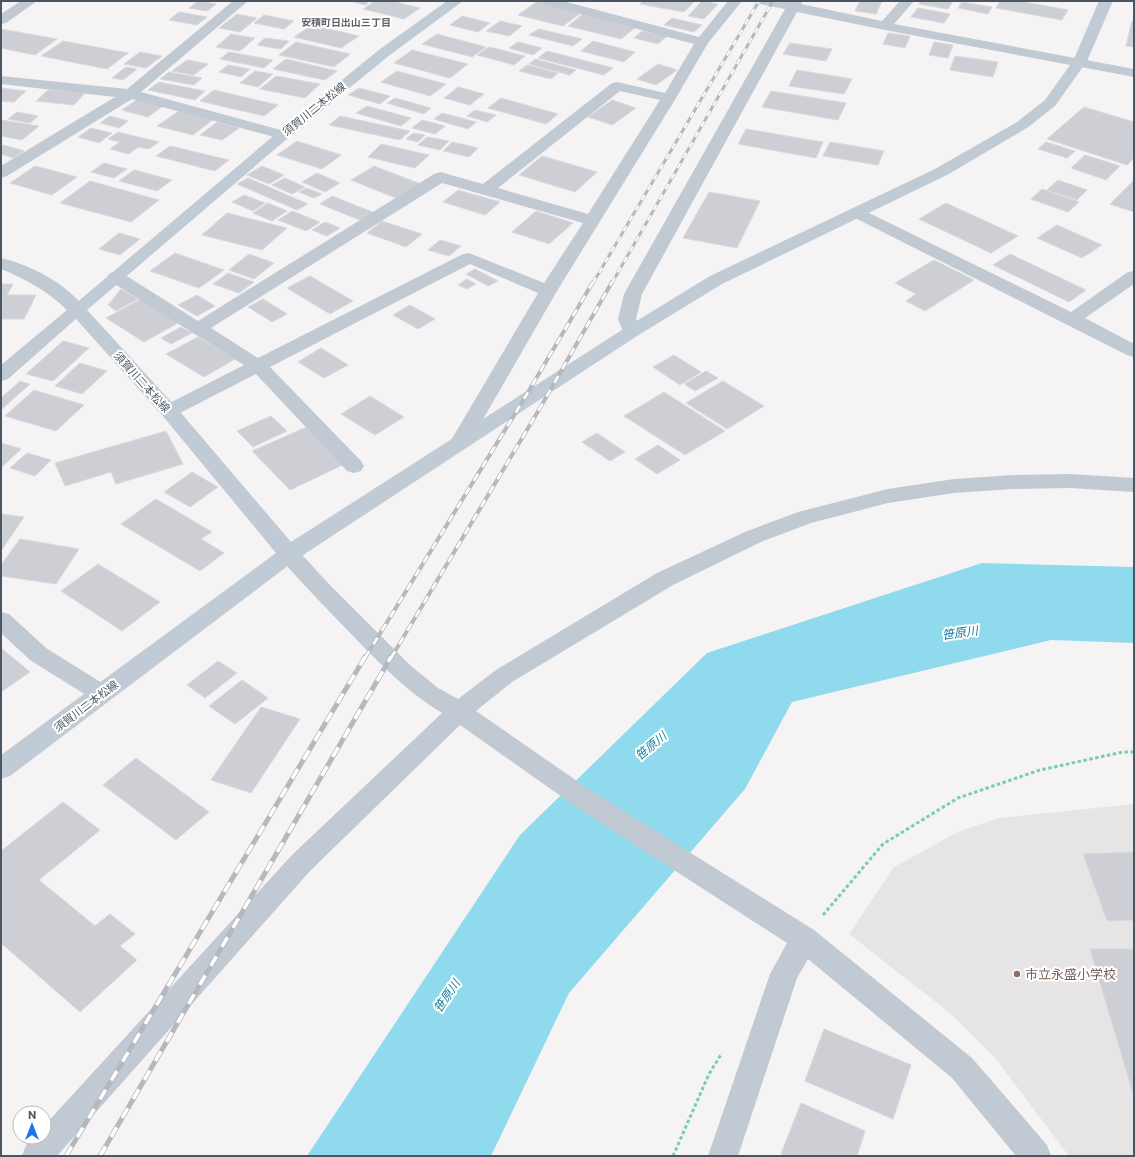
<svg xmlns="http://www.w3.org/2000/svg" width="1135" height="1157" font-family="Commissioner,'Noto Sans JP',sans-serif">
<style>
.education{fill:#e6e4e5}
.water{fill:#90daee}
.building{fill:#cdcfd5;stroke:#d7d9de}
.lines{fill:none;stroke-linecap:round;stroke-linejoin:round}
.path{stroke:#7ad0a6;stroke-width:3;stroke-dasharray:3.5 2.5;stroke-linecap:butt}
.street{fill:#c1cad2;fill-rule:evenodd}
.secondary{fill:#c1cbd6;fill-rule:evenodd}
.rail-far2-casing{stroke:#b5b8bd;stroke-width:3}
.rail-far1-casing{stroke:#b5b8bd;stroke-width:4}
.rail-casing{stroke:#b5b8bd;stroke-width:5}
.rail-far2{stroke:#fff;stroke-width:2;stroke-dasharray:6;stroke-linecap:butt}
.rail-far1{stroke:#fff;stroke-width:2.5;stroke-dasharray:8;stroke-linecap:butt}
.rail{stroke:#fff;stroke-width:3.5;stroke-dasharray:11;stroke-linecap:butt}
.education-dot{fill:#8d6e63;stroke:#fff;stroke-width:1.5}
.labels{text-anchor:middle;stroke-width:4;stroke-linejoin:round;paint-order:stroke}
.far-neighbourhood-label{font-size:10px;font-weight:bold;fill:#5f6368;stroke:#fff}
.street-label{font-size:11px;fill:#4a5661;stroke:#fff}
.water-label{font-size:12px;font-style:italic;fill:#0c7c9b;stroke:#fff}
.near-education-label{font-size:13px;fill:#785e54;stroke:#fff;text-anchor:start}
</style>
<rect width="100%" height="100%" fill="#f5f3f3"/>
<path class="education" d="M1134,804V1156H1069L996,1059L950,1013L849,934L894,867L960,831L999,818Z"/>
<path class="water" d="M982,563L1134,567V643L1051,640L792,702L745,789L569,993L491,1156H307L520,835L707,653Z"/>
<path class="building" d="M198,1L216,4L207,11L189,8Z
M350,1H370L365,5Z
M375,1H392L420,8L404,19L363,9Z
M538,1L582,12L563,26L518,15Z
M643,1H695L684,12L640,4Z
M702,1L718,4L704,19L688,16Z
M860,1H882L876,14L855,11Z
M921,1H953L948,9L919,4Z
M1000,1H1019L1068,10L1062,20L996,8Z
M962,2L992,7L988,14L958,8Z
M918,8L950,14L944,23L911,17Z
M179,12L207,17L197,25L169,20Z
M237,14L257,18L240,32L219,28Z
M583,14L636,27L621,39L568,26Z
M264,15L294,21L284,29L254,23Z
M462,16L490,23L478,32L450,25Z
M672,18L702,25L694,32L664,25Z
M500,21L522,26L509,36L486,31Z
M1132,21H1134V47L1126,46Z
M312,25L359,36L341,48L294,37Z
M1,29L57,39L35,55L1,48Z
M539,29L582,39L573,46L529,35Z
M642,31L667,36L658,44L634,38Z
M888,33L910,36L905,48L883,44Z
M231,34L255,38L240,51L216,47Z
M437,34L486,47L472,57L422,44Z
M265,38L289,41L281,49L257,45Z
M63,41L128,53L107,69L41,56Z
M593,41L635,52L624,62L581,51Z
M296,42L350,54L334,67L279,55Z
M518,42L542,48L533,55L509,48Z
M934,42L953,45L948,58L929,55Z
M790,43L832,49L826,61L783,54Z
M489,47L525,56L514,65L477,55Z
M412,50L468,64L450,78L394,63Z
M547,51L613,68L604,75L538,58Z
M140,52L162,56L146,68L124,64Z
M229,52L273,60L264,68L220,59Z
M955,56L998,62L993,77L950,70Z
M286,59L337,71L325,80L273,69Z
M535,59L576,70L570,75L529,64Z
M187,60L208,64L194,75L172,71Z
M658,64L677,70L656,85L637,79Z
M228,65L250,69L241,77L219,72Z
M527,65L558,73L551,79L519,71Z
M126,67L137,69L123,80L112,78Z
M797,70L852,79L844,94L789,86Z
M255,71L273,74L258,87L240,83Z
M397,71L446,84L430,96L381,82Z
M169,72L202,78L194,85L160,79Z
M276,76L320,84L305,98L260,89Z
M159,82L205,91L195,100L148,90Z
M458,87L484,94L470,105L444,98Z
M1,88L26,91L14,102L1,101Z
M359,88L390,96L380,104L348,95Z
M48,90L85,93L74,105L36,101Z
M214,90L278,105L264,116L200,101Z
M771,91L846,103L838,120L762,107Z
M395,98L431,108L424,114L387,103Z
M501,98L558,114L546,124L488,108Z
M138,99L164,105L148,117L122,110Z
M612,100L636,108L612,125L588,117Z
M367,106L411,118L401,126L356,113Z
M1084,107L1134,122V158L1127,165L1047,139Z
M475,110L496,115L487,122L467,116Z
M179,111L214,119L193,135L157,126Z
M17,112L38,116L30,123L8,119Z
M442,113L476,122L468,129L434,119Z
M110,116L128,121L119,128L100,123Z
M340,116L410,131L400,140L329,125Z
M1,120L39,126L22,140L1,136Z
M422,120L445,126L435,134L412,128Z
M217,122L239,128L222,140L200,135Z
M91,128L112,133L99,143L78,137Z
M746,129L823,142L816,158L738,144Z
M118,132L159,142L149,149L138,147L129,154L110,149L120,142L108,139Z
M413,133L425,135L418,142L406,139Z
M427,137L449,141L440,150L418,145Z
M297,141L341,155L322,169L277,155Z
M452,142L478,148L469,157L443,151Z
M830,142L884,151L878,165L823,156Z
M1046,142L1075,151L1067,158L1038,149Z
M381,144L429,155L415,168L368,157Z
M3,145L24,151L13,158L1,154V146Z
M170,146L229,160L215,171L156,156Z
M1085,155L1120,166L1106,180L1071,168Z
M542,156L597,172L575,192L519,175Z
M104,163L127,169L114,178L91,172Z
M35,166L77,177L52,195L10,183Z
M262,166L284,175L269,184L247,175Z
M374,166L421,184L398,199L351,180Z
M134,170L172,180L157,191L119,181Z
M317,173L340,183L325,192L302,182Z
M248,178L308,204L297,210L237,184Z
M285,178L305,187L292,194L272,185Z
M1058,180L1087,190L1077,200L1047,190Z
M1134,180V212L1110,204Z
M90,181L159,200L131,222L60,203Z
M307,188L322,194L314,198L299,192Z
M1042,189L1079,202L1068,212L1031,199Z
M458,190L500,202L485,215L443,202Z
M709,192L760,201L737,248L683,238Z
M244,195L265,203L253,211L232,202Z
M332,196L375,213L362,221L320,204Z
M268,203L287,211L272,221L253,213Z
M946,203L1018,236L991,253L919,219Z
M292,211L320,222L306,231L278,220Z
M536,211L573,223L549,244L512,232Z
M227,213L287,228L262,250L202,235Z
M382,221L422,234L406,247L367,233Z
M325,222L340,228L327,236L312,230Z
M1057,225L1102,245L1082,258L1037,238Z
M119,233L140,239L120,255L99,249Z
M440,240L461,246L449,256L428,250Z
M175,253L224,270L199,288L150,271Z
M249,254L274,263L254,279L229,270Z
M1010,254L1086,290L1069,302L993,265Z
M934,260L974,280L925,311L906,301L916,294L895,283Z
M475,269L498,281L488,286L466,274Z
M228,273L254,282L239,293L213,284Z
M310,276L353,301L330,314L287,288Z
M467,279L476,284L467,289L458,285Z
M1,284H13L7,295H36L24,319H1Z
M121,289L138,299L116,311L108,305Z
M197,295L215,306L197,316L178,305Z
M141,299L180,322L144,342L106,318Z
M263,299L287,314L272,322L248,307Z
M410,305L435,319L418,329L393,315Z
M181,327L192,333L171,344L161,338Z
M198,337L235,359L204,377L166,354Z
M63,341L89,348L53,381L26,374Z
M321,348L348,365L324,378L298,362Z
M674,355L701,372L680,385L653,367Z
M80,363L107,371L82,394L55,386Z
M706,371L718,378L695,391L684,384Z
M20,381L30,384L1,410V398Z
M723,381L764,406L727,429L686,403Z
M34,390L84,405L56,431L5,416Z
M664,392L725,431L685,455L624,416Z
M370,396L404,417L375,435L341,414Z
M271,416L287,431L253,447L237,431Z
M309,426L347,463L290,490L252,451Z
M166,431L183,464L116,484L111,472L65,486L55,463Z
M597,433L625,452L610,461L582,442Z
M1,443L21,449L1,468Z
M658,445L680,460L657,474L635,459Z
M27,453L51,460L35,476L10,468Z
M192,472L218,487L190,507L164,492Z
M156,499L212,532L201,539L224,553L200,571L121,524Z
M1,514L24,517L1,551Z
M20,539L79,549L56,584L1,576V565Z
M98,564L160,602L122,631L61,591Z
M1,648L30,672L1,692Z
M218,661L237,673L205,698L187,685Z
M242,680L268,698L235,724L209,706Z
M261,707L300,719L251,793L211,780Z
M136,758L209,812L176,840L103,785Z
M63,802L100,830L39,880L95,926L110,914L135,934L120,946L137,960L80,1012L1,943V851Z
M1134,852V920L1107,921L1083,854Z
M1090,949H1134V1097Z
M824,1029L911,1065L893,1119L805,1081Z
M801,1103L865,1131L857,1156H785L781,1154Z"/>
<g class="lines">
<path class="path" d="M823,915L883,844L958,798L1040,770L1123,752H1134
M673,1156L709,1074L722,1053"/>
<path class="street" d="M21,1H37L6,23L1,24V14Z
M233,1H248L141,92L288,132L291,135L288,138L283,140L278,138L132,99L7,176L1,178V166L115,97L1,84V76L127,89Z
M541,1H563L699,37L728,1H742L708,43L676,98L557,291L467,447L460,448L453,447L450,442L538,293L470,264L270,367L361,461L364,466L361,471L354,473L347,471L256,374L176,415L169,417L162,415L159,411L162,407L244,365L110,281L107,277L110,273L116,272L122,273L198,321L434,174L440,172L483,184L612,83L617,82L665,93L694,44L543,4ZM620,91L660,100L588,214L498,188ZM442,183L583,223L544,283L469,253L463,254L258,358L211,328Z
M758,1H803L801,4L882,21L900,1H914L894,24L1134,69V77L885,30L797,12L642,294L636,319L640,332L637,336L631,337L625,336L618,319L624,294L785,9L760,4Z
M857,208L863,210L1071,312L1128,272L1134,271V284L1085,318L1134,344V357L1127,355L851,216L849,213L851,210Z
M1,258C31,265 68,284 86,310L8,379L1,381V365L67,310C48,291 25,279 1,269Z
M1070,474L1134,478V492L1070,488L1013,489L954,493L888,503L811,523L761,542L673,585L512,682L476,711L590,790L814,930L972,1058L1047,1145L1051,1156H1016L952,1078L808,959L797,978L738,1156H708L770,974L787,943L572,804L460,725L310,871L57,1156H22L26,1145L34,1137H44V1126L292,855L442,713C409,693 383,667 356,639C331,613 305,587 281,559L278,554L281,549L289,546L297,549L326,581L411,666L438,688L458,699L496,670L657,573L745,532L798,512L888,489L954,479L1013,475Z
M1,612L9,614L46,648L110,688L114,694L110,700L102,703L94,700L30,660L1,633Z"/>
<path class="secondary" d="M447,1H463L390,55L288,138L87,310L176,407L291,542L625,328L710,276L935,169L1017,122L1045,100L1073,61L1099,1H1113L1087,61L1055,106L1027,128L947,175L722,284L637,336L297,559L10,776L1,779V755L276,553L162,415L68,310L278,132L380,49Z"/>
<defs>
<path id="rail-far2" d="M593,283L759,1
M612,283L773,1"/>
<path id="rail-far1" d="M365,658L521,404L593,282
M391,658L540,408L612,282"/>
<path id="rail" d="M66,1156L365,657
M100,1156L391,657"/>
</defs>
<use href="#rail-far2" class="rail-far2-casing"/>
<use href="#rail-far1" class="rail-far1-casing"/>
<use href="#rail" class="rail-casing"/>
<use href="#rail-far2" class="rail-far2"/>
<use href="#rail-far1" class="rail-far1"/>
<use href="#rail" class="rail"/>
</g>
<circle class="education-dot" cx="1017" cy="974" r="4"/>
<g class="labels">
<g class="far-neighbourhood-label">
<text x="346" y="26">安積町日出山三丁目</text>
</g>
<g class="street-label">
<text transform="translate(314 109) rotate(-39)" y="4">須賀川二本松線</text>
<text transform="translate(142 382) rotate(48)" y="4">須賀川二本松線</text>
<text transform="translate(86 706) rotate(-37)" y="4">須賀川二本松線</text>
</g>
<g class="water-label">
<text transform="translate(960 633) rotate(-8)" y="4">笹原川</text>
<text transform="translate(651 746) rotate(-40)" y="4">笹原川</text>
<text transform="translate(447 996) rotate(-56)" y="4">笹原川</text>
</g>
<g class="near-education-label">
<text x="1025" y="979">市立永盛小学校</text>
</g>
</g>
<rect width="1135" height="1157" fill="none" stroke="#4a5661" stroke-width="4"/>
<g transform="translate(32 1125)"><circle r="19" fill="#ffffff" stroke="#b7bbc0"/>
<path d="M0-3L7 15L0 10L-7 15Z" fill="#1a73e8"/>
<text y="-6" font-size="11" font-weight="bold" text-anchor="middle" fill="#4a5661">N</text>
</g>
</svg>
